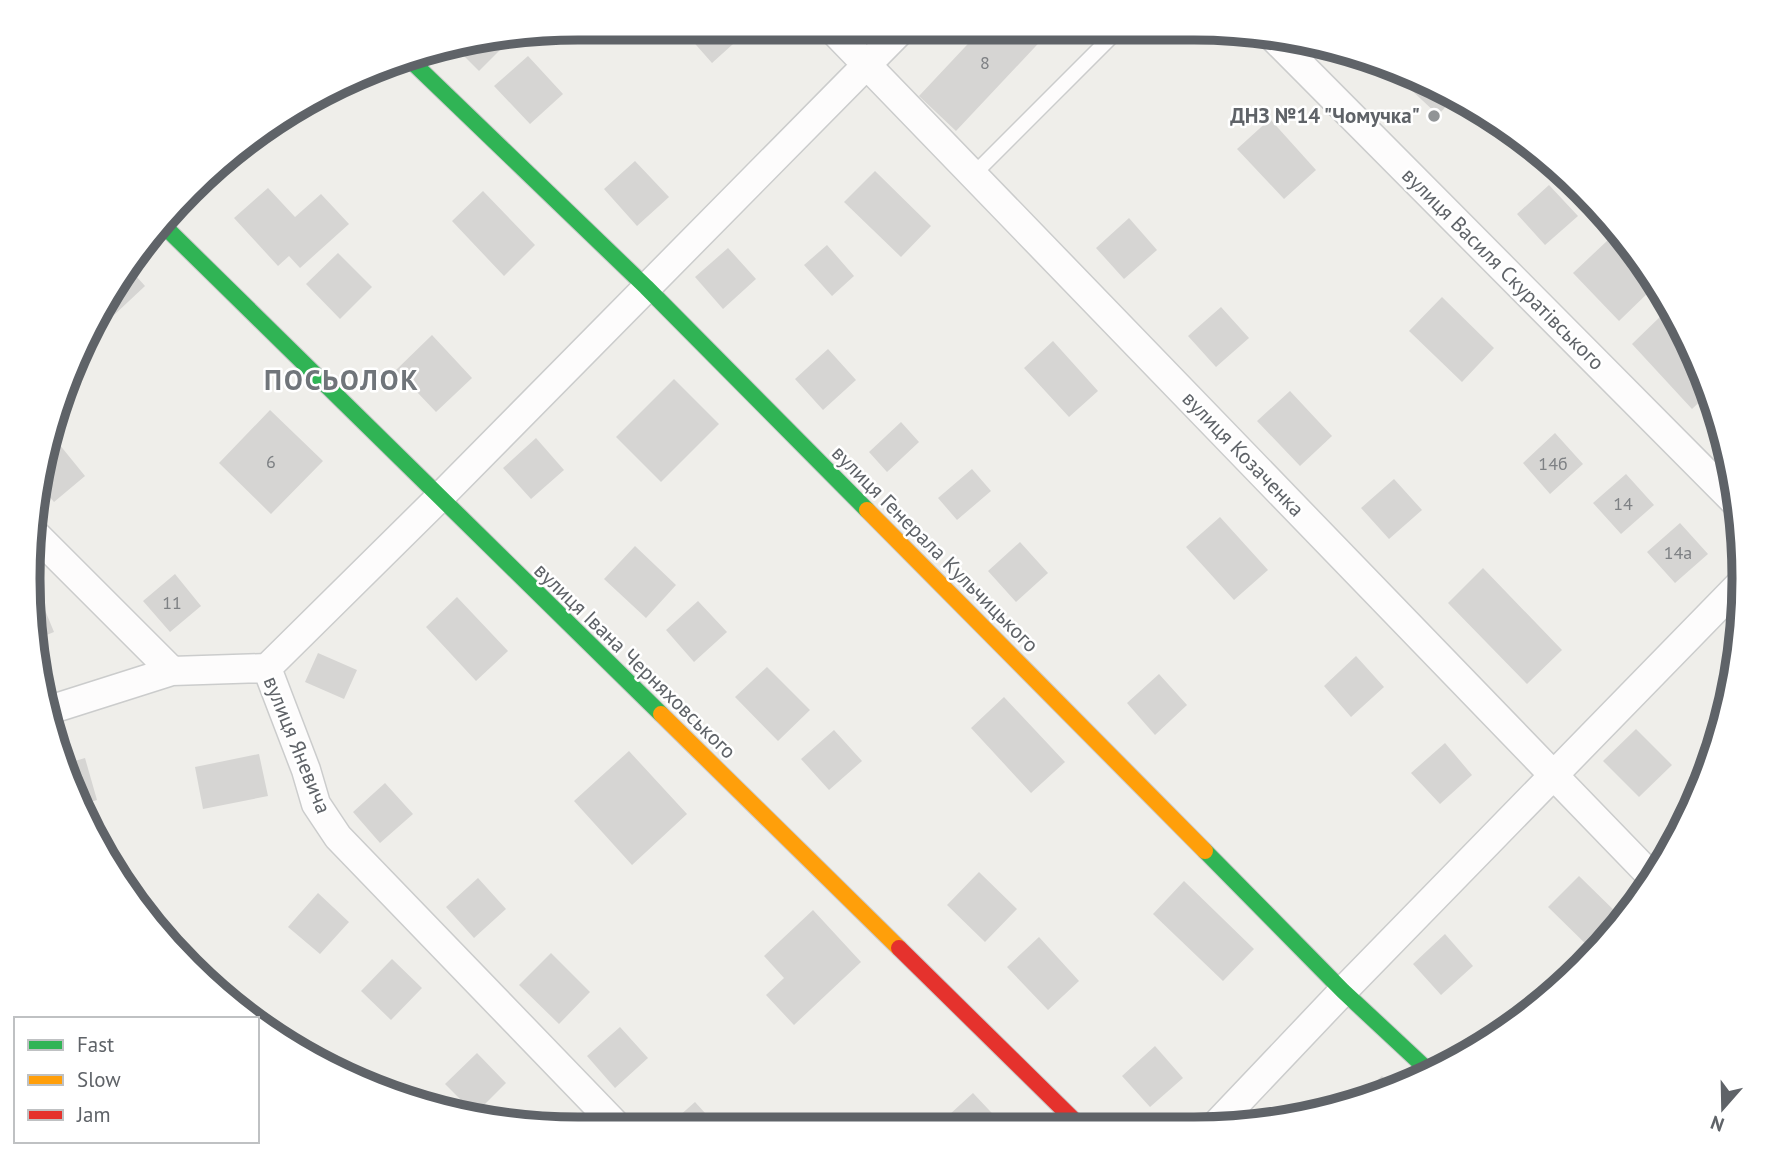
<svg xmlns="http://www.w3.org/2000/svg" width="1772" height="1157" font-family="'PT Sans',sans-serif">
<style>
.building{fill:#d6d5d3}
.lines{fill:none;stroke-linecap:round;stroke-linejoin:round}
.lane-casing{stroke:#cbcccc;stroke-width:17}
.street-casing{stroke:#cbcccc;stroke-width:31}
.fast-casing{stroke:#cacacb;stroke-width:18}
.slow-casing{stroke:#cacacb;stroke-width:18}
.jam-casing{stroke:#cacacb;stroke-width:18}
.lane{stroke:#fdfcfc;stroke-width:14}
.street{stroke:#fdfcfc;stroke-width:28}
.fast{stroke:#30b455;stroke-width:16}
.slow{stroke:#ff9f0a;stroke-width:16}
.jam{stroke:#e5322d;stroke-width:16}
.poi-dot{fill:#919496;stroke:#fff;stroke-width:2.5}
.labels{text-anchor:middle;stroke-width:5;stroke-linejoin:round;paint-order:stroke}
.number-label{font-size:18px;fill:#7e8184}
.poi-label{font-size:21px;font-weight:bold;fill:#5f6368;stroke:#fff;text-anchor:end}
.street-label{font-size:21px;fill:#5f6368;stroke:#fff}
.district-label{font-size:28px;font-weight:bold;letter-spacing:2px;fill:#70757a;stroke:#fff}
.rim{fill:none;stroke:#5f6368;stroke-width:9}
</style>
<rect width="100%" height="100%" fill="#efeeea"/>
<path class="building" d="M682,29H738L743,35L712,63Z
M980,31H1050L956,131L919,96Z
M511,39L479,71L456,48Z
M528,56L563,94L530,124L494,86Z
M1391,71L1437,85L1455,97L1438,115Z
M342,86L327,102L322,97Z
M1270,119L1316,170L1284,199L1237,149Z
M635,161L669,197L637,226L604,189Z
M875,171L931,226L901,257L844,202Z
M1549,185L1578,216L1545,245L1517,214Z
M268,188L295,217L321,194L349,224L300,268L289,256L278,266L234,218Z
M483,191L535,245L504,276L452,221Z
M1129,218L1157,250L1124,279L1096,248Z
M1608,240L1653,288L1619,321L1573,273Z
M827,245L854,276L832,296L804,265Z
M728,248L756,279L723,309L695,277Z
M338,253L372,287L340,319L306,284Z
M128,267L145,286L113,316L105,307Z
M1442,297L1494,348L1462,382L1409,331Z
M1221,307L1249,338L1216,367L1188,336Z
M1665,312L1688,337L1709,393L1692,409L1632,344Z
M432,335L472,378L436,412L396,370Z
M1053,341L1098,391L1069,417L1024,368Z
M828,349L856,380L823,410L795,379Z
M674,379L719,424L661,482L616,437Z
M1290,391L1332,436L1300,466L1257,421Z
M270,410L323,461L271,514L219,463Z
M901,422L919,442L887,472L869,452Z
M1555,433L1583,464L1550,494L1523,463Z
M536,438L564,470L531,499L503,468Z
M59,444L85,476L54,502L42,488L50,451Z
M972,469L991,491L957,520L938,498Z
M1626,474L1654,505L1621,534L1593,503Z
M1394,479L1422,510L1389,539L1361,508Z
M1220,517L1268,570L1234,600L1186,547Z
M1680,523L1708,554L1675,583L1647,552Z
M1020,542L1048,573L1016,602L988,571Z
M635,546L676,585L646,618L604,579Z
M1483,568L1562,650L1527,684L1448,603Z
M175,574L201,606L170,632L143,601Z
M33,581L54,632L39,638Z
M457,597L508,651L476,681L426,627Z
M698,601L727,632L694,662L666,630Z
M318,653L357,670L344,699L305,682Z
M1356,656L1384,687L1351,717L1324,686Z
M767,667L810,710L778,741L735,697Z
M1159,674L1187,705L1155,735L1127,703Z
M1004,697L1065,762L1031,793L971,728Z
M1636,729L1672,765L1639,797L1603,761Z
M834,730L862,761L829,790L801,759Z
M1445,743L1472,775L1440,804L1411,773Z
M629,751L687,814L632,865L574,801Z
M259,754L268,796L203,809L195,767Z
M85,758L97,800L81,805L65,764Z
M385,783L413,814L380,843L353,812Z
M979,872L1017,909L985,942L947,905Z
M1579,876L1623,919L1607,942L1595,953L1548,907Z
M478,878L506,909L474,938L446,907Z
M1184,881L1254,949L1223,981L1153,914Z
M318,893L349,922L320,954L288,927Z
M813,910L861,962L794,1025L766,995L784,978L764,956Z
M1445,934L1473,966L1441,995L1413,964Z
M1039,937L1079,981L1048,1010L1007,967Z
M551,953L590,992L559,1024L519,985Z
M392,959L422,988L391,1020L361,991Z
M620,1027L648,1058L615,1088L587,1056Z
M1155,1046L1183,1078L1150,1107L1122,1076Z
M477,1053L506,1083L475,1114L445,1084Z
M1382,1076L1394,1088L1351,1104Z
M973,1093L1005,1127L937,1126Z
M695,1102L716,1125H669Z"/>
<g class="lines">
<defs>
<path id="lane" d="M973,175L1116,32"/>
<path id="street" d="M833,30L1653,878
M1270,34L1736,503
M32,531L172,671L267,668L306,770L316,804L338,837L616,1125
M267,668L439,498L901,30
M46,711L172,671
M1213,1128L1343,991L1742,582"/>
<path id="fast" d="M406,56L646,287L867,510
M162,224L661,714
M1205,851L1343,991L1432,1074"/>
<path id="slow" d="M867,510L1205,851
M661,714L899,948"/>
<path id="jam" d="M899,948L1081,1127"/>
</defs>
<use href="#lane" class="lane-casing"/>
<use href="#street" class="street-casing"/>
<use href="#fast" class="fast-casing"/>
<use href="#slow" class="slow-casing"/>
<use href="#jam" class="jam-casing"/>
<use href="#lane" class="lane"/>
<use href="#street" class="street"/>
<use href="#fast" class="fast"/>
<use href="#slow" class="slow"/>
<use href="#jam" class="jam"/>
</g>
<circle class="poi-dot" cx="1434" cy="116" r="7"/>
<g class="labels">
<g class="number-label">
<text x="985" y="69">8</text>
<text x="271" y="468">6</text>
<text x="1553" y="470">14б</text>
<text x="1623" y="510">14</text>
<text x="1678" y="559">14а</text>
<text x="172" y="609">11</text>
</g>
<g class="poi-label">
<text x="1420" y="123">ДНЗ №14 "Чомучка"</text>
</g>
<g class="street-label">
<text transform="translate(1503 269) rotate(45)" y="7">вулиця Василя Скуратівського</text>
<text transform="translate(1243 454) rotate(46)" y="7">вулиця Козаченка</text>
<text transform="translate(935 549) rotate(45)" y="7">вулиця Генерала Кульчицького</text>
<text transform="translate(635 661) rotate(44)" y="7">вулиця Івана Черняховського</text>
<text transform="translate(297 745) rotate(68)" y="7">вулиця Яневича</text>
</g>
<g class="district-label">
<text x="342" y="390">ПОСЬОЛОК</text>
</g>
</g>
<path d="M0 0H1772V1157H0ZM578 40H1194A538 538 0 0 1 1732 578V579A538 538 0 0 1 1194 1117H578A538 538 0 0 1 40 579V578A538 538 0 0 1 578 40Z" fill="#fff" fill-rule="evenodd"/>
<path class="rim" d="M578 40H1194A538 538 0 0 1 1732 578V579A538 538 0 0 1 1194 1117H578A538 538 0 0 1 40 579V578A538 538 0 0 1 578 40Z"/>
<rect x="14" y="1017" width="245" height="126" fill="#ffffff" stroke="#bfc1c3" stroke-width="2"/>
<rect x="28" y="1040" width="35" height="10" fill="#30b455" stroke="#bfc1c3" stroke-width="2"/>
<text x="77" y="1052" font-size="21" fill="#5f6368">Fast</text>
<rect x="28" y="1075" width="35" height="10" fill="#ff9f0a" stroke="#bfc1c3" stroke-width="2"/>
<text x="77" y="1087" font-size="21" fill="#5f6368">Slow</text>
<rect x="28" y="1110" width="35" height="10" fill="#e5322d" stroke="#bfc1c3" stroke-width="2"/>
<text x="77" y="1122" font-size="21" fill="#5f6368">Jam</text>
<g transform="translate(1723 1108) rotate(200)" stroke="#ffffff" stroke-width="5" paint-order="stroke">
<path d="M0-5L12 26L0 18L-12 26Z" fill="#5f6368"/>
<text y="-10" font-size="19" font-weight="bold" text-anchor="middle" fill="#5f6368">N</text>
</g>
</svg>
